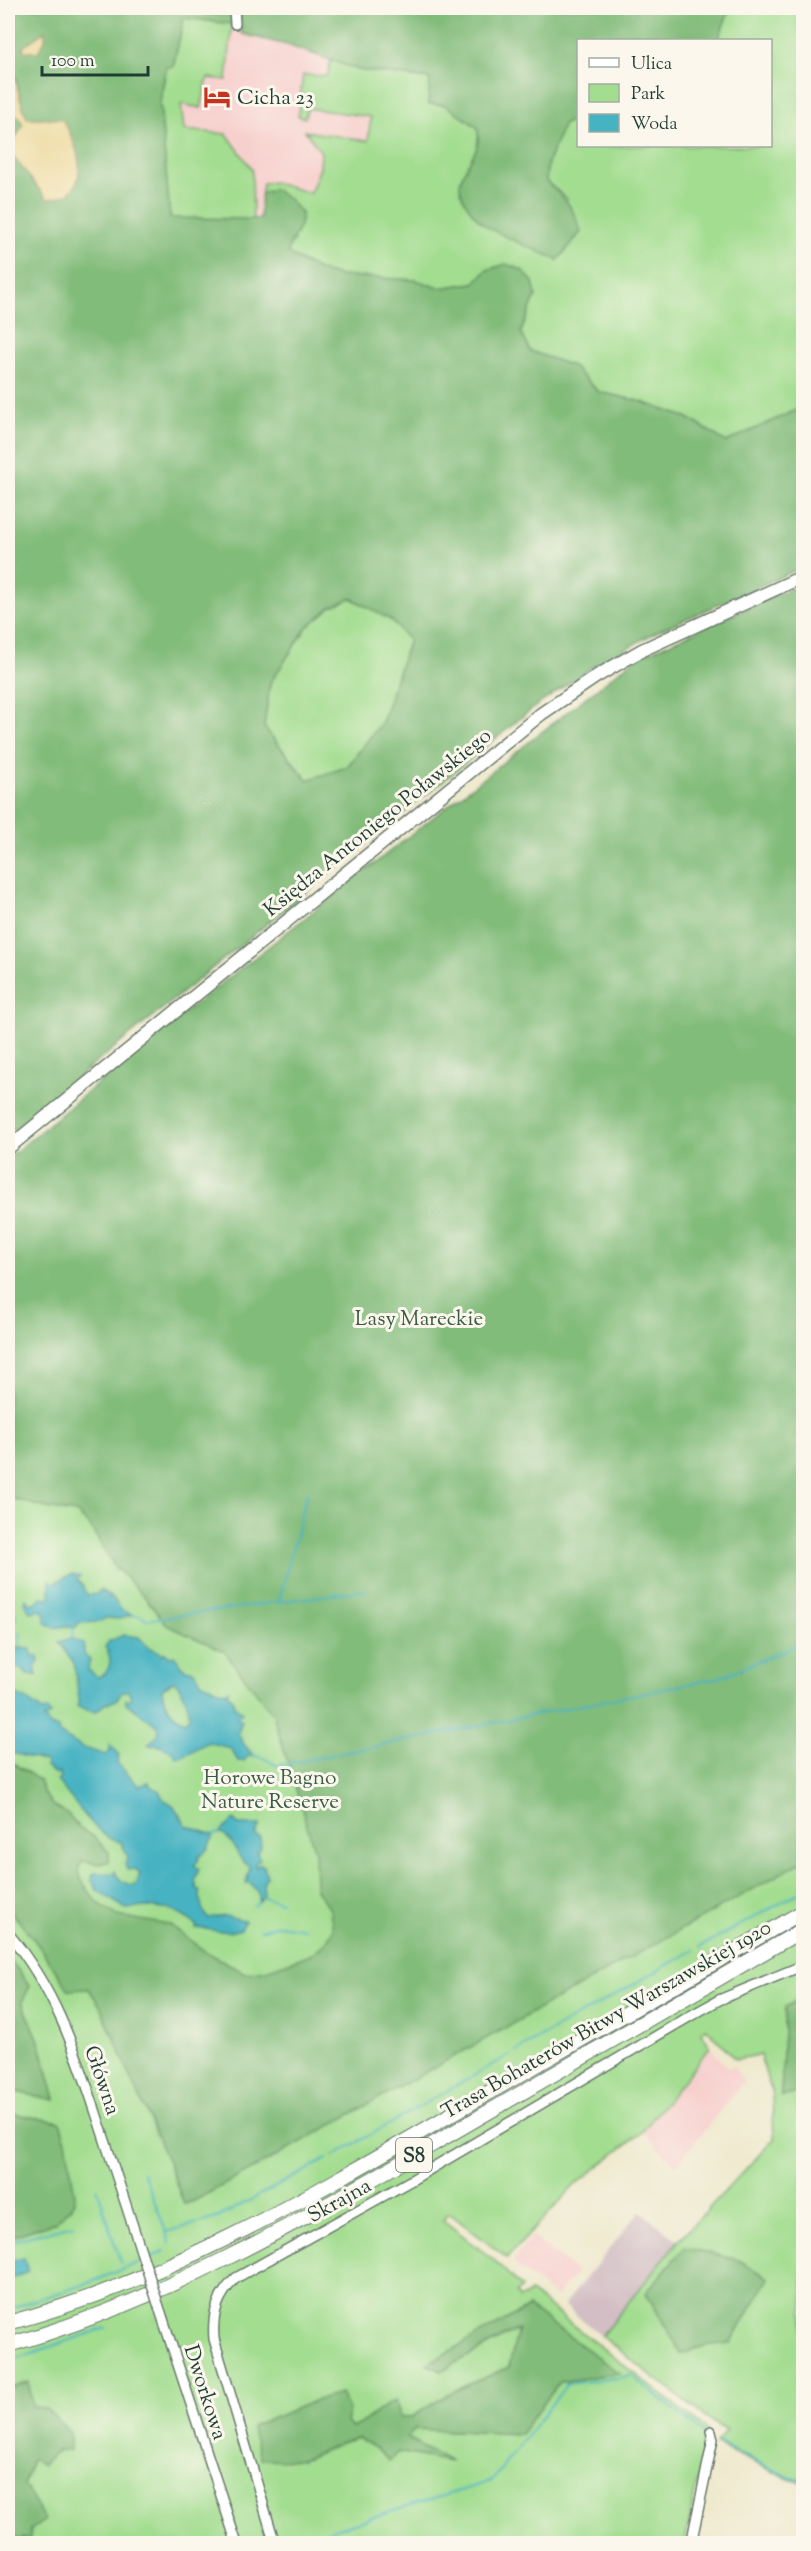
<svg xmlns="http://www.w3.org/2000/svg" width="811" height="2551" font-family="'Sorts Mill Goudy',serif">
<style>
.built{fill:#f7d0ce}
.industrial{fill:#d2bec4}
.green{fill:#a3dd90;stroke:#618d62;stroke-width:1.5;fill-rule:evenodd}
.forest{fill:#82bc7a;stroke:#507c57;stroke-width:1.5;fill-rule:evenodd}
.sand{fill:#eeda9e;stroke:#868c69;stroke-width:1.5}
.water{fill:#46b3c2;stroke:#32787b;stroke-width:1.5;fill-rule:evenodd}
.lines{fill:none;stroke-linecap:round;stroke-linejoin:round}
.stream{stroke:#46b3c2;stroke-width:2}
.minor-casing{stroke:#68796a;stroke-width:12}
.major-casing{stroke:#68796a;stroke-width:15}
.highway-casing{stroke:#68796a;stroke-width:16}
.minor{stroke:#fff;stroke-width:9}
.major{stroke:#fff;stroke-width:12}
.highway{stroke:#fff;stroke-width:14}
.minor-bridge-casing{stroke:#68796a;stroke-width:12;stroke-linecap:butt}
.minor-bridge{stroke:#fff;stroke-width:9}
.labels{text-anchor:middle;stroke-width:6;stroke-linejoin:round;paint-order:stroke}
.shield{fill:#fbf7ec;stroke:#61756b;stroke-width:1.5}
.shield-label{font-size:20px;font-weight:bold;fill:#1f3d34}
.poi-label{font-size:21px;fill:#1f3d34;stroke:#fbf7ec;text-anchor:start}
.street-label{font-size:21px;fill:#1f3d34;stroke:#fbf7ec}
.park-label{font-size:21px;fill:#395d46;stroke:#fbf7ec}
</style>
<rect width="100%" height="100%" fill="#fbf7ec"/>
<filter id="ink" filterUnits="userSpaceOnUse"><feTurbulence type="fractalNoise" baseFrequency=".0167" numOctaves="2"/><feDisplacementMap in="SourceGraphic" scale="12" xChannelSelector="R" yChannelSelector="G"/><feConvolveMatrix kernelMatrix="1 2 1 2 8 2 1 2 1" color-interpolation-filters="sRGB"/></filter>
<filter id="wash" filterUnits="userSpaceOnUse"><feTurbulence type="fractalNoise" baseFrequency=".008" numOctaves="4" result="noise"/><feDisplacementMap in="SourceGraphic" scale="24" xChannelSelector="R" yChannelSelector="G"/><feGaussianBlur stdDeviation="1.35" result="paint"/><feColorMatrix in="noise" values="0 0 0 0 0 0 0 0 0 0 0 0 0 0 0 0 0 1.4 0 .05"/><feComposite in="paint" operator="in"/></filter>
<g filter="url(#wash)">
<rect width="100%" height="100%" fill="#efe9ce"/>
<path class="built" d="M184,18L241,25L242,35L287,45L359,70L430,79L416,280L259,205L260,219L170,218L160,102Z
M711,2048L727,2068L733,2066L744,2081L676,2166L643,2132Z
M532,2236L577,2272L556,2297L515,2265L514,2259Z"/>
<path class="industrial" d="M640,2211L678,2241L601,2336L564,2305Z"/>
<path class="green" d="M730,8H803V407L726,442L688,418L639,401L599,392L572,366L530,351L521,332L536,295L487,270L474,283L439,288L415,280L340,276L318,270L288,254L287,248L294,241L270,191L261,194L263,183L272,182L310,193L320,168L321,152L305,131L368,141L371,117L307,108L305,118L298,116L303,75L327,76L331,60L359,70L430,79L429,103L445,104L477,127C484,152 462,168 460,192L483,224L567,199L546,181L548,162L564,123L578,121V146H770V40H718Z
M184,18L232,24L227,80L208,78L201,108L181,104L184,130L227,134L252,169L253,219L170,218L160,102L167,66L173,67Z
M351,598L391,620L409,639L382,722L347,767L308,780L264,727L270,683L307,627L331,607Z
M8,1497L66,1512L88,1508L436,1579L289,2148L803,1861V1997L785,2008L781,2096L803,2091V2483L789,2479L715,2444L727,2431L709,2420L601,2336L678,2241L774,2139L772,2094L760,2055L736,2059L706,2028L701,2031L710,2047L642,2132L576,2184L507,2258L449,2213L443,2220L495,2261L522,2288L516,2293L519,2298L530,2292L707,2430L685,2543H283L285,2537L269,2544L8,2543V2534L19,2540L24,2485L32,2458L42,2464L58,2450L70,2449L32,2406L28,2383L8,2389V2238L55,2222L60,2122L8,2113V2084L17,2092L55,2099L39,2041L22,2001L30,1986L8,1957ZM259,2165L194,2201L184,2204L170,2167ZM769,2278L704,2346L681,2353ZM529,2307L618,2373L560,2382L520,2434L415,2429L406,2437L448,2461L398,2452L389,2461L377,2449L359,2438L340,2443L302,2460L346,2422L352,2428C370,2421 377,2407 395,2401L401,2417H412L452,2392L509,2367L519,2329L441,2371L428,2364Z"/>
<path class="forest" d="M8,8H219L220,13L231,12L232,24L184,18L173,67H166L160,102L170,218L260,219L261,194L274,189L289,199L301,213C304,231 287,240 288,254L318,270L340,276L416,280L439,288L474,283L487,270L506,264L522,270L533,282L536,295L521,332L530,351L572,366L599,392L639,401L688,418L726,442L803,407V567L656,632L591,668L532,709L8,1134V109L19,117L23,125L21,165L36,186L27,119L21,104L16,77L8,58ZM351,598L391,620L409,640L382,722L347,767L307,780L264,727L270,683L307,627L331,607Z
M239,8H730L718,40H578V121L564,123L548,162L546,181C566,200 572,204 581,232L558,260C542,253 493,233 482,223C472,213 456,194 461,179C468,159 483,149 477,127L445,105L428,104L430,79L359,70L287,45L242,34Z
M803,583V1861L260,2165L194,2201L184,2204L170,2167L100,2006L89,1989L69,1990L33,1938L8,1908V1760L39,1780L43,1792L53,1806L68,1814L80,1829L94,1837L109,1852V1861L100,1864L82,1861L79,1868L81,1880L97,1902L118,1916L170,1925L203,1950L245,1973L266,1970L314,1953L326,1942L333,1930L330,1909L316,1890L315,1852L273,1714L224,1651L168,1626L143,1595L114,1566L90,1526L76,1513L42,1507L8,1497V1158L170,1024L636,658Z
M8,1957L30,1986L22,2002L39,2041L55,2100L17,2092L8,2084Z
M803,1997V2091L781,2096L785,2007Z
M8,2113L60,2122L66,2141L75,2195L72,2207L55,2222L8,2238Z
M684,2247L739,2260L769,2278L730,2343L704,2346L681,2353L646,2293Z
M529,2307L619,2373L560,2382L520,2434L415,2429L406,2437L451,2462L398,2452L389,2461L377,2449L359,2438L340,2443L302,2460L261,2459L251,2427L314,2401L341,2394L349,2410L346,2422L352,2428C369,2421 378,2407 395,2401L401,2417H412L452,2392L509,2367L518,2329L441,2371L427,2364Z
M29,2382L32,2406L46,2409L70,2432V2450H58L42,2465L32,2459L24,2485L45,2520L31,2530L30,2538L19,2540L8,2534V2389Z"/>
<path class="sand" d="M45,31V40L38,52L24,51L23,47Z
M8,58C17,78 18,99 27,118L62,119C80,146 95,197 47,199L8,150L23,125L19,117L8,109Z"/>
<path class="water" d="M72,1574L80,1576L77,1579L83,1586L87,1595L97,1594L100,1590L110,1596L108,1598H113L121,1610L133,1615L120,1619L105,1618L100,1622L79,1623L75,1628L67,1626L54,1628L46,1623L44,1613L41,1610L30,1612L25,1602L26,1599L30,1603H36L41,1597L50,1598V1581L54,1583Z
M124,1635L139,1637L148,1647L160,1652L161,1656L164,1652L170,1657L174,1656L185,1669L194,1671L202,1683L225,1692L229,1689L227,1693L234,1700V1706L242,1712L237,1718L242,1721L238,1733L243,1743L253,1755L251,1757L249,1755L244,1761H238L230,1748L208,1742C199,1747 184,1757 176,1758L174,1752L155,1744L152,1746L148,1744L158,1735L159,1727L126,1703V1699L130,1700L132,1696L128,1691C121,1690 120,1696 117,1700L105,1704L96,1712L82,1709L77,1706L79,1700L74,1663L59,1642L72,1638L84,1644V1654L90,1659L88,1669L97,1677L105,1674C112,1664 111,1656 105,1647L109,1641ZM174,1681C184,1690 188,1705 190,1716L185,1721C172,1716 163,1704 162,1689Z
M19,1647L30,1648L33,1656H38L39,1661L35,1668L37,1675H27L22,1669L8,1668V1649Z
M8,1691L27,1700L43,1711L47,1710L51,1714L44,1719L52,1727L58,1728L59,1733L81,1747L106,1755L110,1751L109,1744L119,1754L117,1763L139,1786L149,1782L150,1786L159,1790L163,1799L173,1805L187,1826L214,1835L207,1850L200,1855L198,1861L194,1865L199,1869L195,1880L197,1889L200,1890C200,1899 201,1912 208,1918L225,1916L245,1920L241,1929L229,1932L196,1928V1924L173,1910L146,1907L126,1909L97,1890L91,1878L94,1873L112,1874L115,1871C118,1880 127,1886 136,1885L140,1874L136,1869L127,1870L125,1864L128,1857L121,1842C101,1843 70,1795 57,1781L61,1778L60,1773L55,1774L46,1767V1762L12,1753L8,1749Z
M234,1820L238,1825H260L255,1835L260,1838L261,1847L257,1853L260,1859L255,1863L256,1867L260,1864L264,1866L267,1876L263,1883L264,1895L259,1902C261,1894 255,1889 250,1883H246L250,1867C232,1856 239,1841 219,1833Z
M24,2258L28,2272L8,2280V2284V2262Z"/>
<g class="lines">
<path class="stream" d="M279,1602L307,1493
M15,1614L16,1620
M133,1615L141,1616L146,1620L366,1590
M72,1638L74,1628
M19,1647L21,1632
M253,1755L266,1759L277,1766L718,1678L804,1642
M214,1835L219,1833
M263,1897L281,1902
M254,1906L259,1902
M259,1930L279,1925L306,1929
M700,1947L804,1890
M516,2051L694,1950
M333,2156L510,2055
M143,2172L166,2231
M97,2188L121,2264
M8,2242L73,2225
M170,2244L166,2232L217,2218L327,2159
M145,2260L165,2251
M8,2309L89,2283L140,2262
M8,2361L106,2328
M718,2443L790,2478L804,2480
M285,2544L492,2481L567,2384L632,2376L708,2437"/>
</g>
</g>
<g filter="url(#ink)">
<g class="lines">
<defs>
<path id="minor" d="M234,8L235,24
M8,1933C54,1988 75,2049 97,2116C112,2161 126,2206 141,2251
M161,2313L237,2544
M275,2544L214,2339C212,2314 217,2296 236,2278L410,2181L692,2015L719,2000L804,1965
M691,2544L713,2439L711,2431"/>
<path id="major" d="M8,1148L541,714L597,676L642,650L804,576"/>
<path id="highway" d="M8,2323C166,2281 309,2197 450,2115C568,2047 686,1979 804,1911
M8,2345C165,2301 307,2217 447,2136C566,2067 685,1998 804,1929"/>
</defs>
<use href="#minor" class="minor-casing"/>
<use href="#major" class="major-casing"/>
<use href="#highway" class="highway-casing"/>
<use href="#minor" class="minor"/>
<use href="#major" class="major"/>
<use href="#highway" class="highway"/>
<defs>
<path id="minor-bridge" d="M141,2251L161,2313"/>
</defs>
<use href="#minor-bridge" class="minor-bridge-casing"/>
<use href="#minor-bridge" class="minor-bridge"/>
</g>
</g>
<defs>
<symbol id="hotel-bare" viewBox="-9 -9 18 18"><path d="M-6-4.5h1.5V1H6V5H4.5V3h-9V5H-6ZM-4 0a1.8 1.8 0 1 1 3.6 0ZM.5 0V-2.5h3Q6-2.5 6 0Z" fill="#c8321e" stroke="#fbf7ec" stroke-width="2.5" paint-order="stroke"/></symbol>
</defs>
<g fill-rule="evenodd">
<use href="#hotel-bare" x="198" y="78" width="38" height="38"/>
</g>
<g class="labels">
<rect class="shield" x="396" y="2138" width="36" height="34" rx="4.5"/>
<g class="shield-label">
<text x="414" y="2162">S8</text>
</g>
<g class="poi-label">
<text x="237" y="104">Cicha 23</text>
</g>
<g class="street-label">
<text transform="translate(377 822) rotate(-39)" y="7">Księdza Antoniego Poławskiego</text>
<text transform="translate(606 2019) rotate(-30)" y="7">Trasa Bohaterów Bitwy Warszawskiej 1920</text>
<text transform="translate(103 2080) rotate(71)" y="7">Główna</text>
<text transform="translate(339 2200) rotate(-29)" y="7">Skrajna</text>
<text transform="translate(206 2392) rotate(72)" y="7">Dworkowa</text>
</g>
<g class="park-label">
<text x="419" y="1325">Lasy Mareckie</text>
<text x="270" y="1784">Horowe Bagno<tspan x="270" dy="24">Nature Reserve</tspan></text>
</g>
</g>
<rect width="811" height="2551" fill="none" stroke="#fbf7ec" stroke-width="30"/>
<rect x="577" y="39" width="195" height="108" fill="#fbf7ec" stroke="#a3ada2" stroke-width="1.5"/>
<rect x="589" y="58" width="30" height="9" fill="#ffffff" stroke="#a3ada2" stroke-width="1.5"/>
<text x="631" y="69" font-size="18" fill="#1f3d34">Ulica</text>
<rect x="589" y="84" width="30" height="18" fill="#a3dd90" stroke="#a3ada2" stroke-width="1.5"/>
<text x="631" y="99" font-size="18" fill="#1f3d34">Park</text>
<rect x="589" y="114" width="30" height="18" fill="#46b3c2" stroke="#a3ada2" stroke-width="1.5"/>
<text x="631" y="129" font-size="18" fill="#1f3d34">Woda</text>
<path d="M42 66v9h106v-9" fill="none" stroke="#1f3d34" stroke-width="3"/>
<text x="51" y="66" font-size="18" fill="#1f3d34" stroke="#fbf7ec" stroke-width="4.5" paint-order="stroke">100 m</text>
</svg>
